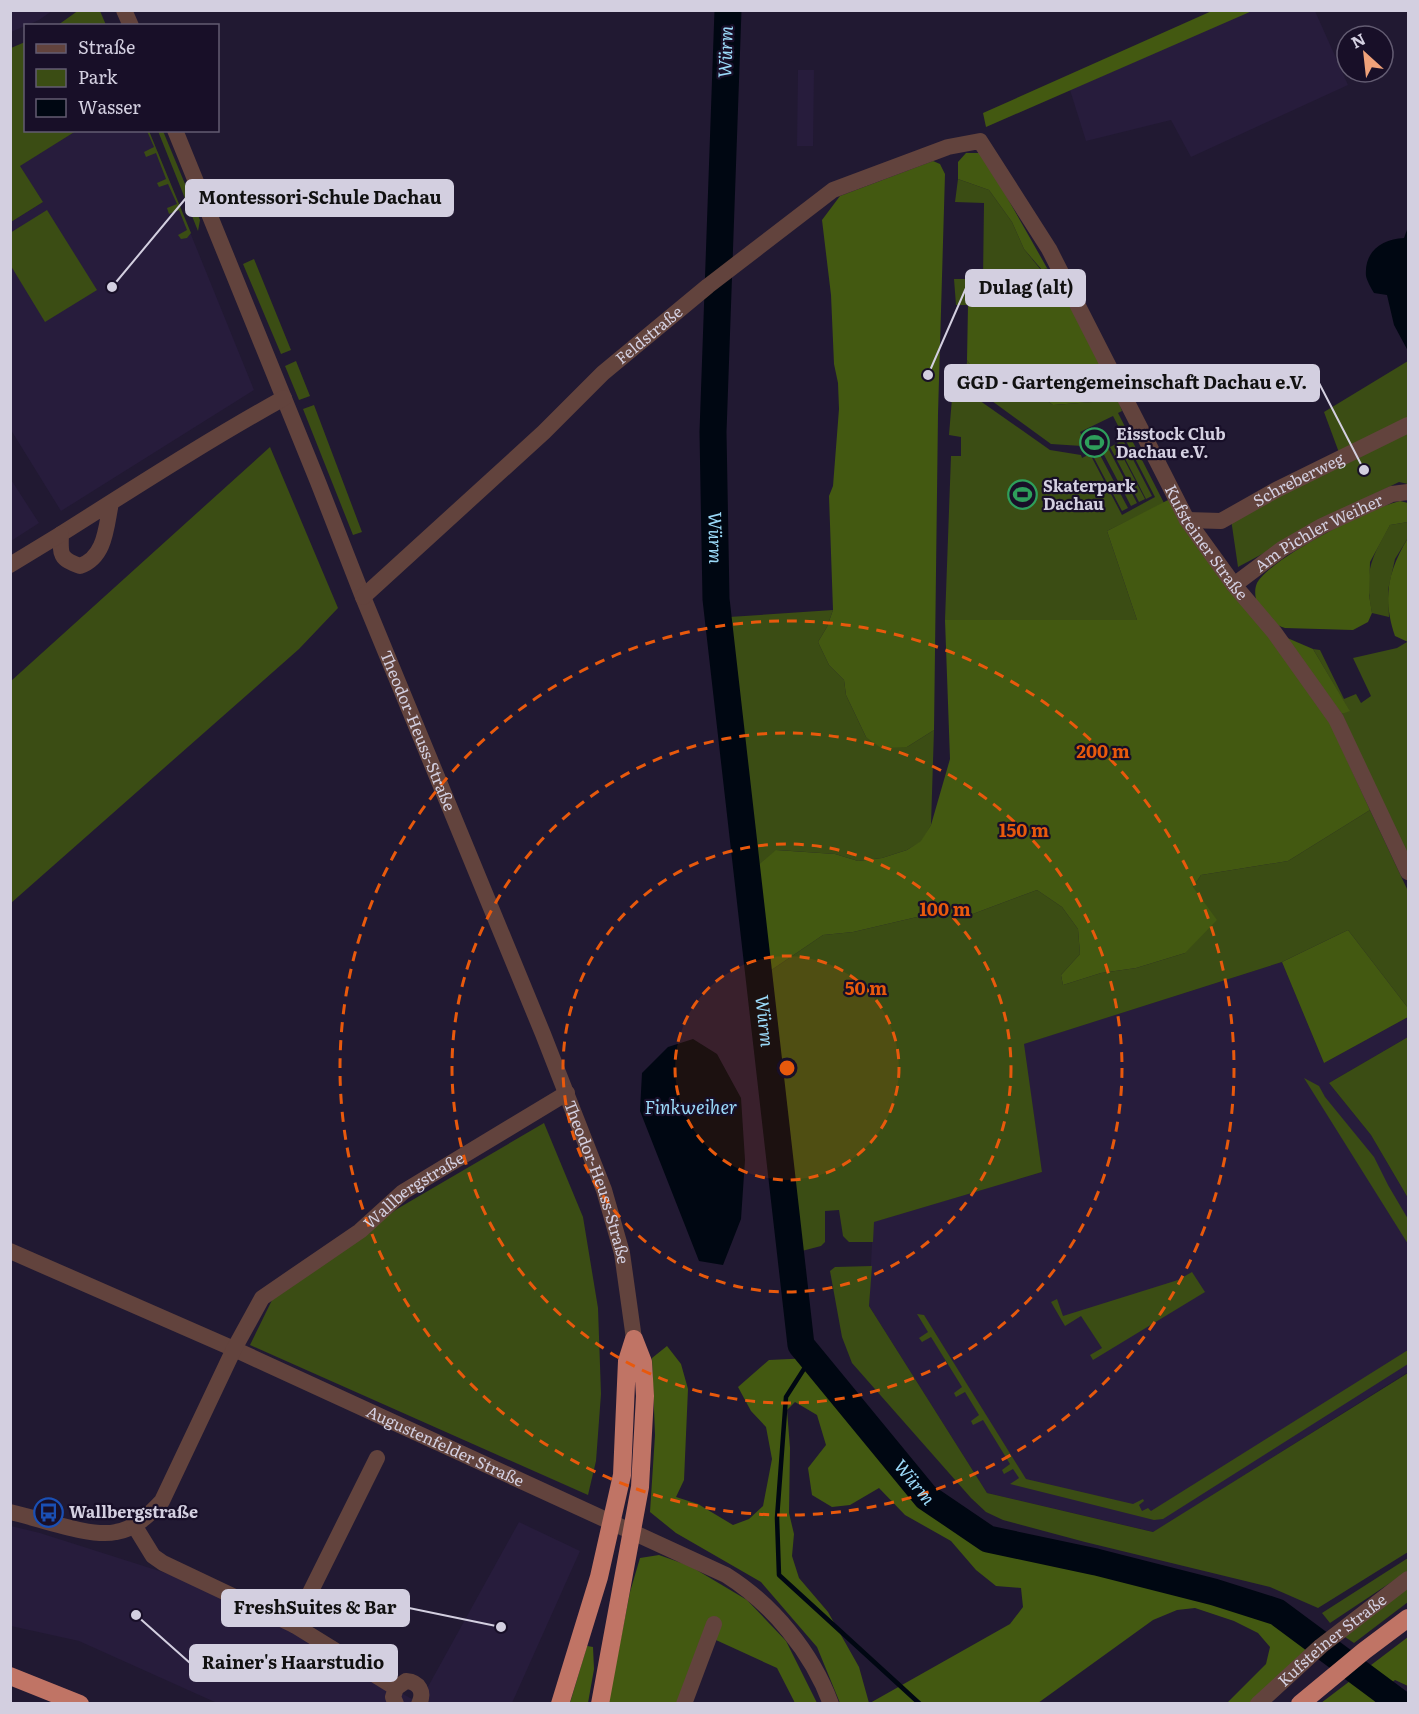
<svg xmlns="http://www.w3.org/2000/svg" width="1419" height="1714" font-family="Literata,serif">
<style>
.built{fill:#271c3c}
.green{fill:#3b4d14}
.forest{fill:#435911}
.water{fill:#000712}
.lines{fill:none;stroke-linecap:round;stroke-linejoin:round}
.stream{stroke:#000712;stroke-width:4.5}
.river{stroke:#000712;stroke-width:27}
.minor{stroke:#62433d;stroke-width:16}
.highway{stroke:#c07465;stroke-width:18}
.ring{fill:none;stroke:#e8590c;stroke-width:3;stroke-dasharray:10 8}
.labels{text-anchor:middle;stroke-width:4.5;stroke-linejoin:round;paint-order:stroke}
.street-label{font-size:16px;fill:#d3cfe0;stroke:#180f28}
.poi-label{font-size:16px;font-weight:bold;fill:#d3cfe0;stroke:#180f28;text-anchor:start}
.water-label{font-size:18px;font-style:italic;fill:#9ad9f8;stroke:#180f28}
.centre{fill:#e8590c;stroke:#180f28;stroke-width:3}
.ring-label{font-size:18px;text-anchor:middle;font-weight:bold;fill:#e8590c;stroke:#180f28;stroke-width:4.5;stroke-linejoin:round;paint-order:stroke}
.leader{fill:none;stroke:#d3cfe0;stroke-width:2}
.callout-dot{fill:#d3cfe0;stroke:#180f28;stroke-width:2}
.callout{fill:#d3cfe0;stroke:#d3cfe0;stroke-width:2}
.callout-label{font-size:18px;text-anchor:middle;font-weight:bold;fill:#111}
</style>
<rect width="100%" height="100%" fill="#211932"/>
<path class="built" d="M11,10H52V11L39,20L11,32Z
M1252,10L1315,11L1348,85L1191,157L1171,120L1086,141L1070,90Z
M798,70H814L813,146H797Z
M76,131H149L254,390L61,511L11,430V222L43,202L19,166Z
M10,478L39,523L11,541H10Z
M1282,962L1324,1063L1408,1017V1037L1329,1083L1371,1135L1408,1198V1372L1154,1532L987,1493L869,1306L873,1222L1042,1172L1023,1044Z
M519,1522L580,1551L512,1703H217L79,1641L11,1626V1526L40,1533L219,1590L419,1703Z"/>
<path class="green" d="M79,10L100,11L106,25H58Z
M25,42L26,130L76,131L20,166L43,202L11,222V48Z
M147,131H149L191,233L187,238L181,239L178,235L187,230L179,210L169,214L167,208L177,204L168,184L159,187L157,183L166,179L156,153L146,157L144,152L154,147Z
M158,131H163L200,220L198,231Z
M958,179L989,190L1012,222L1024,249L1041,270L1047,268L1056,279L968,305H956L954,279H983L984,203L955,202Z
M47,210L97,290L45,322L11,266L10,233Z
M254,259L291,350L281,354L243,264Z
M967,360L980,379L996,381L1016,378L1053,405L1118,400L1122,411L1118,413L1164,503L1107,531L1137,620H945L951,456H961V437L949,435L952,398H965L966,391L1050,450L1081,455L1082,458L1090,454L1122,515L1155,497L1113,416L1080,432L1086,444L1082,446L1051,444L966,382Z
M296,361L310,396L299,400L285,366Z
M1408,361V484L1399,482L1368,497L1238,567L1231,519L1341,458L1324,412Z
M314,405L362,532L353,535L303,409Z
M1123,440L1152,496L1146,499L1117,443Z
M1116,444L1145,499L1139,502L1110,447Z
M270,447L338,608L299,649L11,903V681Z
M1108,448L1137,503L1131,506L1102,451Z
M1099,453L1128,508L1122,511L1093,456Z
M1408,522V538L1395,559L1388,590L1389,617L1372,613C1364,573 1370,560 1390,525Z
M833,610L827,627L818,642L829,665L844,680L846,695L866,737L907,747L934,730L931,825L922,841L907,850L882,858L858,861L835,854L777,850L757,866L729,617Z
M1407,642H1408V858L1342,714L1349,710L1313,649L1320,650L1344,699L1356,694L1361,703L1371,696L1353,658L1397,648Z
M1370,810L1408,891V1008L1348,930L1282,962L1024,1044L1042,1172L874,1222L873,1242H849L843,1236L839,1210L825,1211V1242L821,1246L798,1252L767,973L823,935L853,932L934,913L970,915L1037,890L1062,907L1078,929L1080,954L1061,975L1063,985L1101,973L1136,968L1185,953L1193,887L1201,875L1288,861Z
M1408,1037V1198L1371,1135L1329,1083Z
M1304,1078L1319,1086L1325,1097L1374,1157L1388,1185L1408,1219V1244Z
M544,1123L583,1217L598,1308L601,1394L596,1461L588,1495L250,1345L273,1298L397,1209Z
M872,1266L869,1306L987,1493L1153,1532L1408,1373V1552L1318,1608L1270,1587L1085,1542L1003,1520L986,1512L971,1498L852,1363L842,1337L830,1271L835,1267Z
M1192,1272L1205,1292L1093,1360L1090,1355L1102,1348L1081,1316L1065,1326L1051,1302L1057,1299L1063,1316L1178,1280Z
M917,1314L924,1315L1026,1479L1133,1504L1143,1499L1144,1501L1139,1505L1142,1511L1148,1508L1151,1511L1408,1350V1364L1163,1519L1154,1520L1010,1484L1019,1478L1013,1469L1004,1474L1002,1470L1010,1464L983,1420L973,1425L971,1421L979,1415L965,1392L956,1397L954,1393L962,1387L931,1337L922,1342L919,1338L928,1332Z
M1408,1558V1571L1330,1623L1322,1613Z
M1408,1587V1602L1354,1643L1342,1635Z"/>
<path class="forest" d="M1214,10L1252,11L986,127L983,113Z
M966,153H982L1047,268L1042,270L1024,249L1012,222L989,190L958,179V162Z
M933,161L940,164L945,174L938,414L934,730L907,747L881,748L866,737L846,695L844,680L829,665L818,642L827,627L833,610L829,496L833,486L839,409L838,383L834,364L831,295L822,220L840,196Z
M1056,279L1118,400L1053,405L1016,378L996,381L980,379L967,360L968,305Z
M1170,499L1330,723L1370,810L1288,861L1201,875L1193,887L1217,920L1185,953L1136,968L1101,973L1063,985L1061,975L1080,954L1078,929L1062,907L1037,890L970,915L934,913L853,932L823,935L767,973L757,866L776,850L835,854L858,861L882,858L907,850L921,841L931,825L950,759L945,620H1137L1107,531Z
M1400,501L1408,503V522L1390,525L1370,562L1369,595L1372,613L1368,622L1353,630L1285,628C1275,626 1263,615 1258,605C1255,598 1254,590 1257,583C1270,560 1347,521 1373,510C1381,506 1391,504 1400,501Z
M1408,538V642L1395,636C1382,598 1388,571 1408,538Z
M1285,637L1313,649L1350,711L1342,714Z
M1348,930L1408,1008V1017L1324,1063L1282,962Z
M667,1346L681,1364L688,1389L684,1480L676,1497L698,1504L733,1525L749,1519L763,1506L772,1459L766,1427L751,1411L738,1387L769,1360L811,1358L926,1497L987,1539L1096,1562L1214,1592L1277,1612L1303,1631L1306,1659L1258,1703H1227L1266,1664L1270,1647L1258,1633L1234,1621L1195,1608L1177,1610L1153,1620L1038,1703H870L1010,1624L1023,1607L1021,1588L996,1586L976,1570L951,1541L905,1515L879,1488L850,1505L832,1507L812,1495L808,1468L826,1445L817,1415L795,1402L787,1410L790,1448L789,1513L794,1534L792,1556L799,1578L828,1612L859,1667L869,1703H840L817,1647L761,1582L676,1533L650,1512L655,1435L652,1358Z
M659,1555L690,1566L747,1600L786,1641L817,1703H795L777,1668L705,1635L679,1703L608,1704L630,1592L640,1558Z
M1408,1637V1686L1395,1680L1374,1696L1375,1703H1321Z
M587,1646L593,1647L594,1669L588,1703H570Z"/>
<path class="water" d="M1408,227V351L1394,325L1387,295L1374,293C1371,288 1367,281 1366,276C1364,251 1382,239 1404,238Z
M693,1039L717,1054L741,1098L745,1160L741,1219L723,1265L699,1261L640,1111L642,1073L668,1047Z"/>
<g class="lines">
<path class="stream" d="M811,1358L786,1397L777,1518L779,1575L920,1704"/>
<path class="river" id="s1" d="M728,10L713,432L716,599L801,1345L926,1497L988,1539L1096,1562L1214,1592L1277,1612L1401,1704"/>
<g class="minor">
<path d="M124,10L131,26"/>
<path id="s2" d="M175,130L318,482L363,597L543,1034L604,1190L622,1253L634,1339"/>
<path d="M111,503C106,526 106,557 80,566C60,559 60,555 61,534C134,488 208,440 284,398"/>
<path id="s3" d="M1187,520L1221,521L1276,490L1408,425"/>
<path d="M10,565L61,534"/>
<path id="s4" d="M1234,585L1282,549L1322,526L1392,494L1408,492"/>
<path id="s5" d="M363,597L544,432L603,373L708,286L833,190L948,147L980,141L1049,249L1187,520L1234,585L1274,632L1336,719L1408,872"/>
<path id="s6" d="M10,1251L234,1349L726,1575C772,1604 812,1652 831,1704"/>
<path id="s7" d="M10,1512C39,1518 90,1538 116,1532C135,1529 150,1514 162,1501L234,1349L262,1298L360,1231L403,1192L567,1093"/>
<path d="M134,1525L153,1556L163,1563L294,1625L396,1688"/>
<path d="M294,1625L377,1458"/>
<path d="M396,1704L393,1697L396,1688L406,1681C419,1682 425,1692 419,1704"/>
<path d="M684,1704L714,1624"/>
<path id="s8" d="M1258,1704L1321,1646L1408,1579"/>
</g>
<path class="highway" d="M10,1676L80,1704
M560,1704L599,1577L622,1475L627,1361L634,1339
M600,1704L640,1487L645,1396L643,1362L634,1339
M1300,1704L1364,1651L1408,1618"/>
</g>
<circle cx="787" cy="1068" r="112" fill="#e8590c" fill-opacity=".12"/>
<g class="ring">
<circle cx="787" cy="1068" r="112"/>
<circle cx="787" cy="1068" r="224"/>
<circle cx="787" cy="1068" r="335"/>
<circle cx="787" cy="1068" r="447"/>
</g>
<defs>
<symbol id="stadium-ring" viewBox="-11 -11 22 22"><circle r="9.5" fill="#180f28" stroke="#2e9e5b" stroke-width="1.5"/><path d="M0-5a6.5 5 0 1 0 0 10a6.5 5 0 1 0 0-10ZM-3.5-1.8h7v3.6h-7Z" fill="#2e9e5b"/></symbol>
<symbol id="bus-ring" viewBox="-11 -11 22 22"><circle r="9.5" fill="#180f28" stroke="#1a4fb4" stroke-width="1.5"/><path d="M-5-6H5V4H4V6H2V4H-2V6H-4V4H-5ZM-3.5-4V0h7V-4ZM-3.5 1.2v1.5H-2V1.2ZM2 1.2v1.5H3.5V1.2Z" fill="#1a4fb4"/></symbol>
</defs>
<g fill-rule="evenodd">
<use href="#stadium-ring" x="1078" y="426" width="33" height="33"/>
<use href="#stadium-ring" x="1006" y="478" width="33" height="33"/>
<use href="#bus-ring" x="32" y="1496" width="33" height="33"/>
</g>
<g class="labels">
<g class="street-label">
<text dy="6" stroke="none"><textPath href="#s5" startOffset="388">Feldstraße</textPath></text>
<text dy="6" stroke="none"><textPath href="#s3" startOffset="122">Schreberweg</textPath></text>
<text dy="6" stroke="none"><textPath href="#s4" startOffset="100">Am Pichler Weiher</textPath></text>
<text dy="6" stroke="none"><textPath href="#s5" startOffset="1239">Kufsteiner Straße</textPath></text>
<text dy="6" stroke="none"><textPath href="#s2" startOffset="648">Theodor-Heuss-Straße</textPath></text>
<text dy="6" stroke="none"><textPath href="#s2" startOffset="1134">Theodor-Heuss-Straße</textPath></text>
<text dy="6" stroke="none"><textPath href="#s7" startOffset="578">Wallbergstraße</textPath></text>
<text dy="6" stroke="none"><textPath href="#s6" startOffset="477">Augustenfelder Straße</textPath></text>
<text dy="6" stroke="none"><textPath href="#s8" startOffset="98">Kufsteiner Straße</textPath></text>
</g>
<g class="poi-label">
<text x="1116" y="440">Eisstock Club<tspan x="1116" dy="18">Dachau e.V.</tspan></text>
<text x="1043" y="492">Skaterpark<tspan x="1043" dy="18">Dachau</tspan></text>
<text x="69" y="1518">Wallbergstraße</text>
</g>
<g class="water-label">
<text transform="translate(726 52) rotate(-88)" y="6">Würm</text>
<text dy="6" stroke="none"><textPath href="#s1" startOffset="528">Würm</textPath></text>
<text dy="6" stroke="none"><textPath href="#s1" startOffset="1014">Würm</textPath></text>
<text x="691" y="1114">Finkweiher</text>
<text dy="6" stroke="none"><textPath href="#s1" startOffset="1518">Würm</textPath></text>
</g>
</g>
<circle cx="787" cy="1068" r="9" class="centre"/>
<g class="ring-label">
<text x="1103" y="758">200 m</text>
<text x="1024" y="837">150 m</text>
<text x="945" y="916">100 m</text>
<text x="866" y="995">50 m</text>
</g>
<path class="leader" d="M112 287L186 198M928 375L966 288M1364 470L1319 383M501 1627L409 1608M136 1615L190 1663"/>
<g class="callout-dot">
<circle cx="112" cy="287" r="6"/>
<circle cx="928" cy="375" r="6"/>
<circle cx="1364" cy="470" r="6"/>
<circle cx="501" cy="1627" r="6"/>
<circle cx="136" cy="1615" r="6"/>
</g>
<g class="callout">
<rect x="186" y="180" width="267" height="36" rx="6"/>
<rect x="966" y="270" width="119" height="36" rx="6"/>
<rect x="945" y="365" width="374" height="36" rx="6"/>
<rect x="222" y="1590" width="187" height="36" rx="6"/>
<rect x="190" y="1645" width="207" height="36" rx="6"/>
</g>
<g class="callout-label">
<text x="320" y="204">Montessori-Schule Dachau</text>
<text x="1026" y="294">Dulag (alt)</text>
<text x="1132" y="389">GGD - Gartengemeinschaft Dachau e.V.</text>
<text x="315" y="1614">FreshSuites &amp; Bar</text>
<text x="293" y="1669">Rainer's Haarstudio</text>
</g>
<rect width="1419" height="1714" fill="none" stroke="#d3cfe0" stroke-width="24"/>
<rect x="24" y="24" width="195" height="108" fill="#180f28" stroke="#635c72" stroke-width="1.5"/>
<rect x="36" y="44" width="30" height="9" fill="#62433d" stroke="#635c72" stroke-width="1.5"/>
<text x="78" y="54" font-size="18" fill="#d3cfe0">Straße</text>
<rect x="36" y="69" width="30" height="18" fill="#3b4d14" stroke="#635c72" stroke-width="1.5"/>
<text x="78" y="84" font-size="18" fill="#d3cfe0">Park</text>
<rect x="36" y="99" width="30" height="18" fill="#000712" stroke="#635c72" stroke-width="1.5"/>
<text x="78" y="114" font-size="18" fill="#d3cfe0">Wasser</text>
<g transform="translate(1365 54) rotate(333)"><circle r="28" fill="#180f28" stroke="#635c72" stroke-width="1.5"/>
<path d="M0-4.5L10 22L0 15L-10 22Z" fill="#f0a27a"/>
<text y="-9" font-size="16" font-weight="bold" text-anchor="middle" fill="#d3cfe0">N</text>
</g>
</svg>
